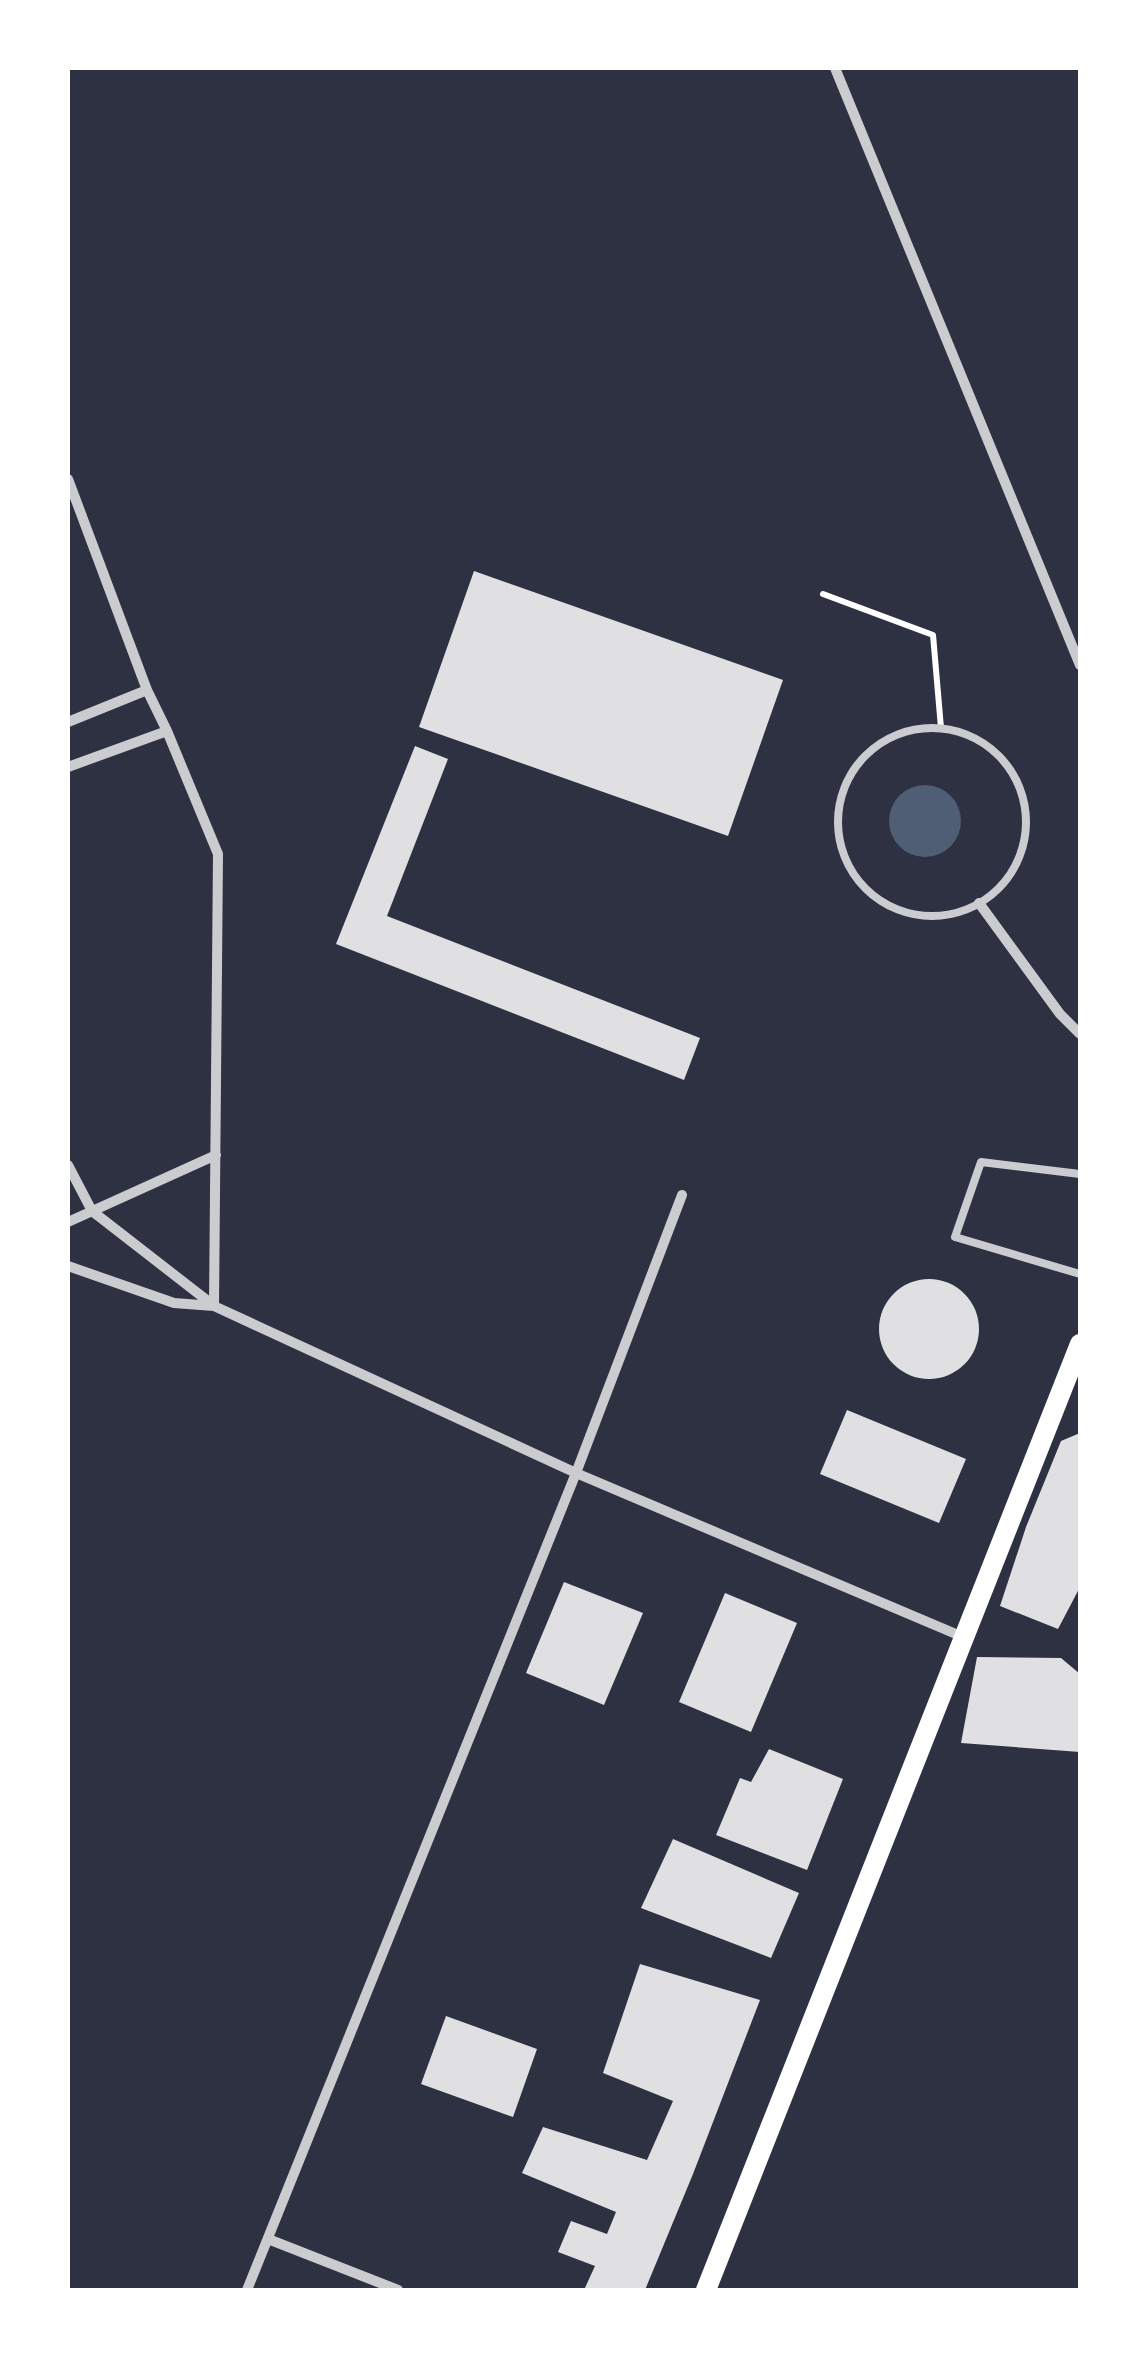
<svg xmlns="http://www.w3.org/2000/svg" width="1148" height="2358" font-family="'Exo 2',sans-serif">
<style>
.water{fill:#4f5d75}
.building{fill:#e0e0e3}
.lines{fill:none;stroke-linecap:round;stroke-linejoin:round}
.path{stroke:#fff;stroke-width:6}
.service{stroke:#caccd0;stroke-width:8}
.minor{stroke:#caccd0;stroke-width:10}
.secondary{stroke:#fff;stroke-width:20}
</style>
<rect width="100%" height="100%" fill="#2d3142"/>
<path class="water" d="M889 821a36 36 0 1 1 72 0a36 36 0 1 1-72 0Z"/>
<path class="building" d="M474,571L783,680L728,836L419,727Z
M415,746L448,759L387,916L700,1038L684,1080L336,944Z
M879 1329a50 50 0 1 1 100 0a50 50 0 1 1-100 0Z
M847,1410L966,1459L939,1523L820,1474Z
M1080,1433V1587L1058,1629L1000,1606L1026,1527L1061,1441Z
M564,1582L643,1613L604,1705L526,1673Z
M725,1593L797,1623L751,1732L679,1702Z
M977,1657L1061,1658L1080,1674V1752L961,1743Z
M769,1749L843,1779L807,1870L716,1835L740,1778L751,1782Z
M673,1839L799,1893L771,1958L641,1908Z
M640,1964L760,2000L693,2174L645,2290H584L595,2266L558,2252L571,2221L607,2234L616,2212L522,2173L543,2127L647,2160L673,2101L603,2073Z
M446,2016L537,2049L513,2117L421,2084Z"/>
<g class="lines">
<path class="path" d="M823,594L933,635L941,728"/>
<path class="service" d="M838 822a94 94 0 1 1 188 0a94 94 0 1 1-188 0Z
M1080,1174L981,1162L955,1237L1080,1274"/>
<path class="minor" d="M835,68L1080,665
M68,479L147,690L167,731L218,854L214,1306
M68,722L147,690
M68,767L167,731
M979,903L1060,1014L1080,1034
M68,1165L92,1211L213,1305
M68,1222L216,1155
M68,1266L174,1303L214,1306L576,1473L963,1637
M268,2239L398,2290
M247,2290L576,1473L682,1195"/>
<path class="secondary" d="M706,2290L1080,1344"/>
</g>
<rect width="1148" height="2358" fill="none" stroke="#ffffff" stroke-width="140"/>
</svg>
